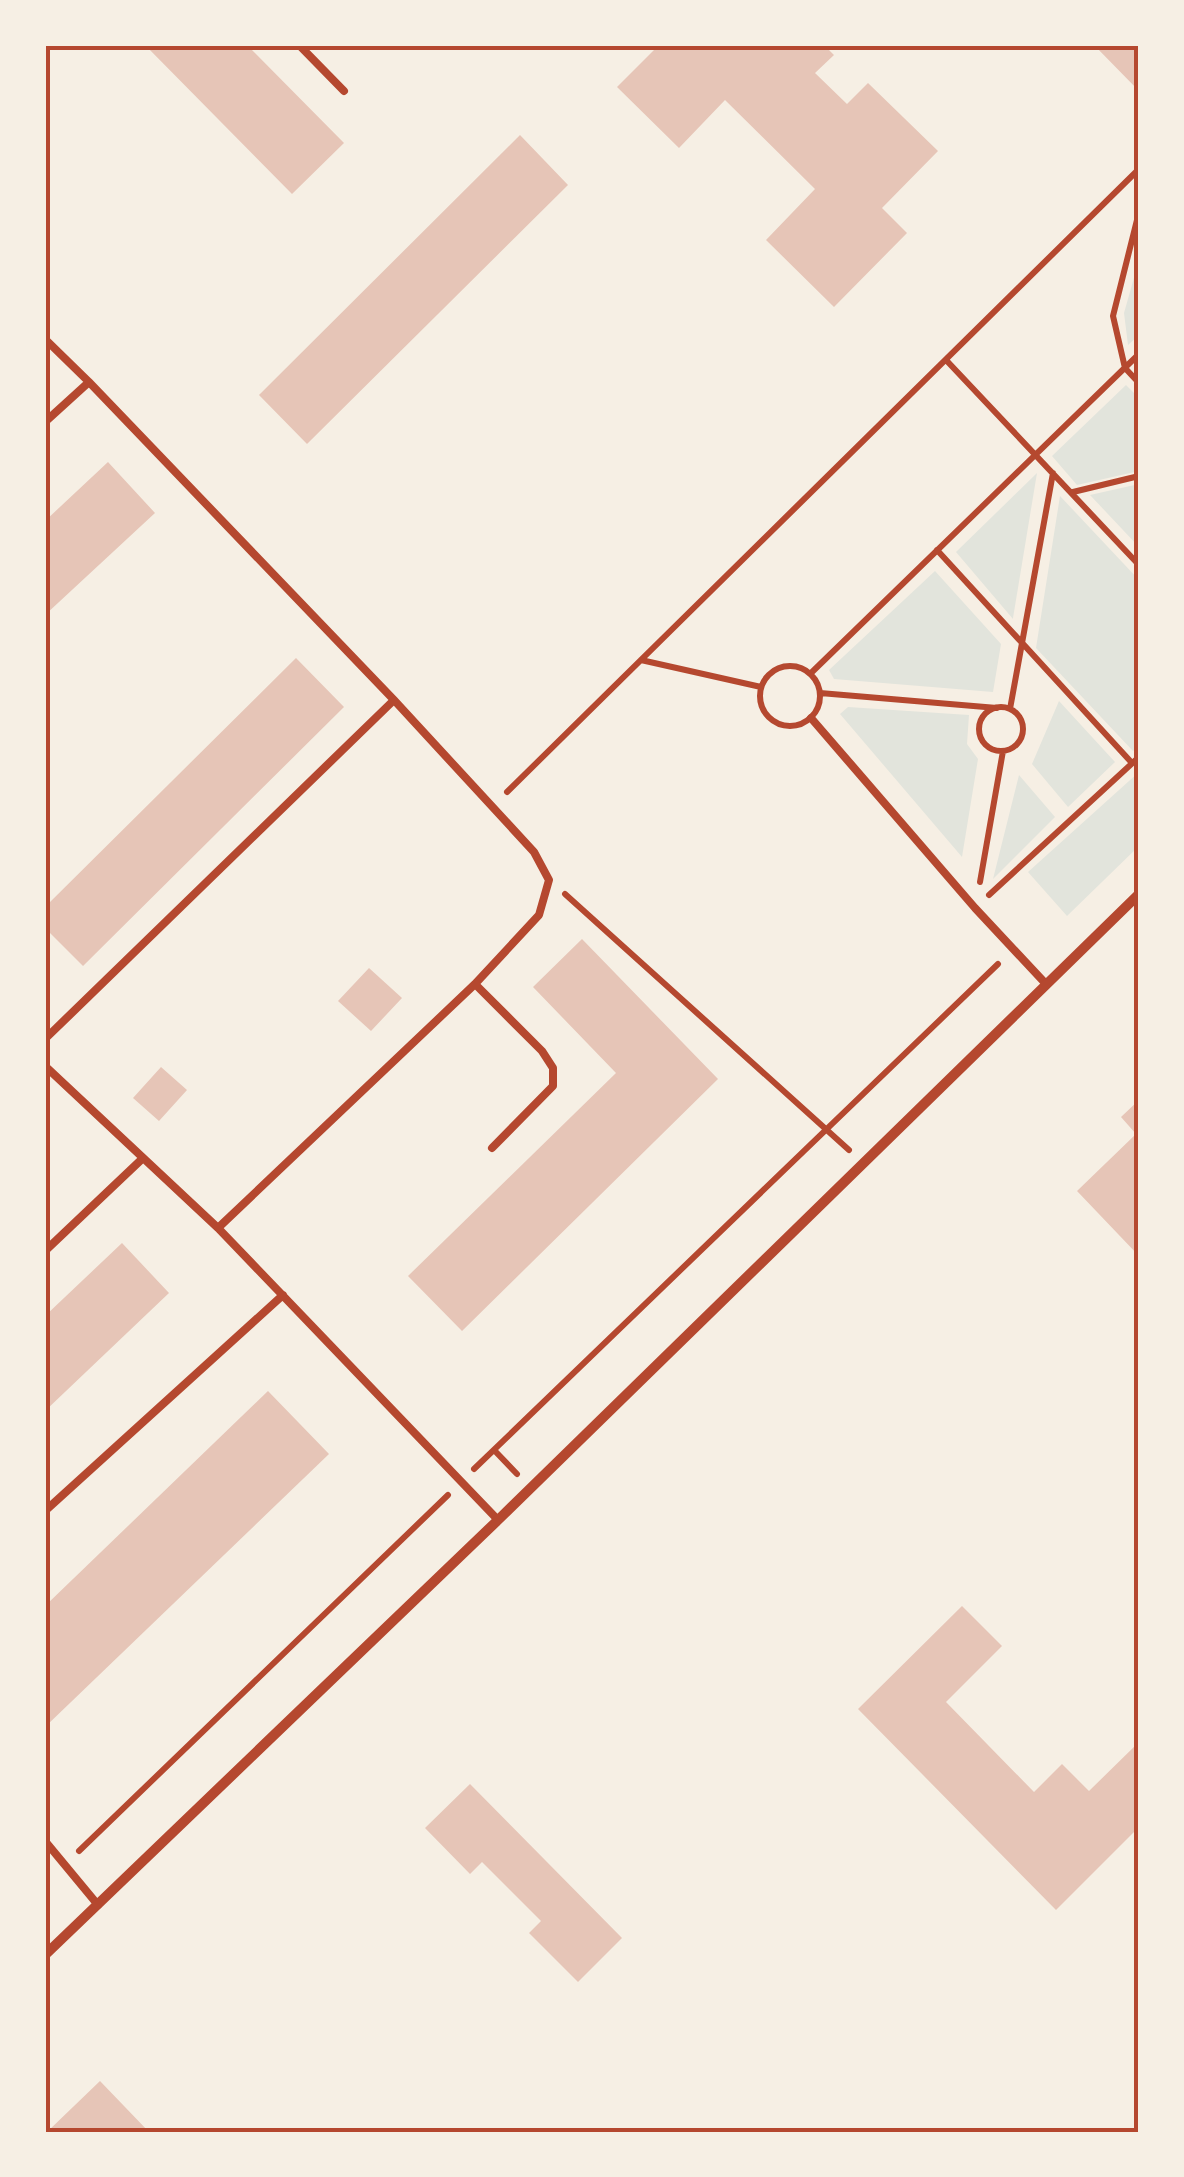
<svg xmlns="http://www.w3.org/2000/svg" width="1184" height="2177" font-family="Manrope,sans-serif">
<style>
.green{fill:#e2e4dc}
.building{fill:#e6c5b7}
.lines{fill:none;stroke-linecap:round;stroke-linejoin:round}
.path{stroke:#b5482f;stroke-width:6}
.service{stroke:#b5482f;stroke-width:8}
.minor{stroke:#b5482f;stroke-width:10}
.neatline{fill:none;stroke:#b5482f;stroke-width:4}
</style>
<rect width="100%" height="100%" fill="#f6efe4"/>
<path class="green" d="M1139,260V335L1128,345L1124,313Z
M1126,385L1139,398V471L1077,485L1052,456Z
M1037,473L1013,618V619L956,552Z
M1139,484V547L1090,495Z
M1060,496L1139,580V746L1133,751L1036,648Z
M935,571L1001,644L993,692L834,679L829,670Z
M1059,701L1115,762L1068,807L1032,764Z
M848,707L969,715L967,744L978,759L962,857L840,714Z
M1139,772V846L1067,916L1028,872Z
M1019,775L1055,817L993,879Z"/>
<path class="building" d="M145,45H247L344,143L292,194Z
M659,45H824L834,55L815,73L847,104L868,83L938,151L882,208L907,233L834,307L766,240L815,189L725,100L679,148L617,87Z
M1094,45H1139V91Z
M520,135L568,185L307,444L259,395Z
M108,462L155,513L45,615V521Z
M296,658L344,707L83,966L45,928V907Z
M582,939L718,1079L462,1331L408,1276L616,1073L533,987Z
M369,968L402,998L371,1031L338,1001Z
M161,1067L187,1090L159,1121L133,1098Z
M1139,1100V1256L1077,1191L1136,1134L1121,1117Z
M122,1243L169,1293L45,1411V1316Z
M268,1391L329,1454L45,1727V1606Z
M962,1606L1002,1646L946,1702L1034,1792L1062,1764L1089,1791L1139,1742V1827L1056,1910L858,1709Z
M470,1784L622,1938L578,1982L529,1933L541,1921L482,1862L470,1874L425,1828Z
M100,2081L149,2132H47Z"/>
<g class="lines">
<path class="path" d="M1139,212L1113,316L1125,368L1139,383
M946,360L1139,565
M1073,492L1139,476
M937,550L1132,763
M641,660L761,687
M760 696a30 30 0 1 1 60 0a30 30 0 1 1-60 0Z
M810,674L1139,354
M820,693L997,708
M979 729a22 22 0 1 1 44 0a22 22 0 1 1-44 0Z
M1010,709L1053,473
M507,792L1139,169
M980,882L1003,751
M565,894L849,1150
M989,895L1139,757
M494,1450L517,1474
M474,1469L998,964
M79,1851L448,1495"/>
<path class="service" d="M299,45L344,91
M45,339L89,382
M45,422L89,382L394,700L534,852L549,880L539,915L475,984L218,1228
M811,718L975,908L1046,984
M475,984L542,1051L553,1068V1086L492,1148
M45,1039L394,700
M45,1066L218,1228L498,1520
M45,1251L142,1159
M45,1511L283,1295
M45,1841L98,1905"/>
<path class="minor" d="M45,1955L498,1520L1139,894"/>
</g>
<rect width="1184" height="2177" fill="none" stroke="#f6efe4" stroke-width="95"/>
<rect x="48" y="48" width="1088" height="2082" class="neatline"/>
</svg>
